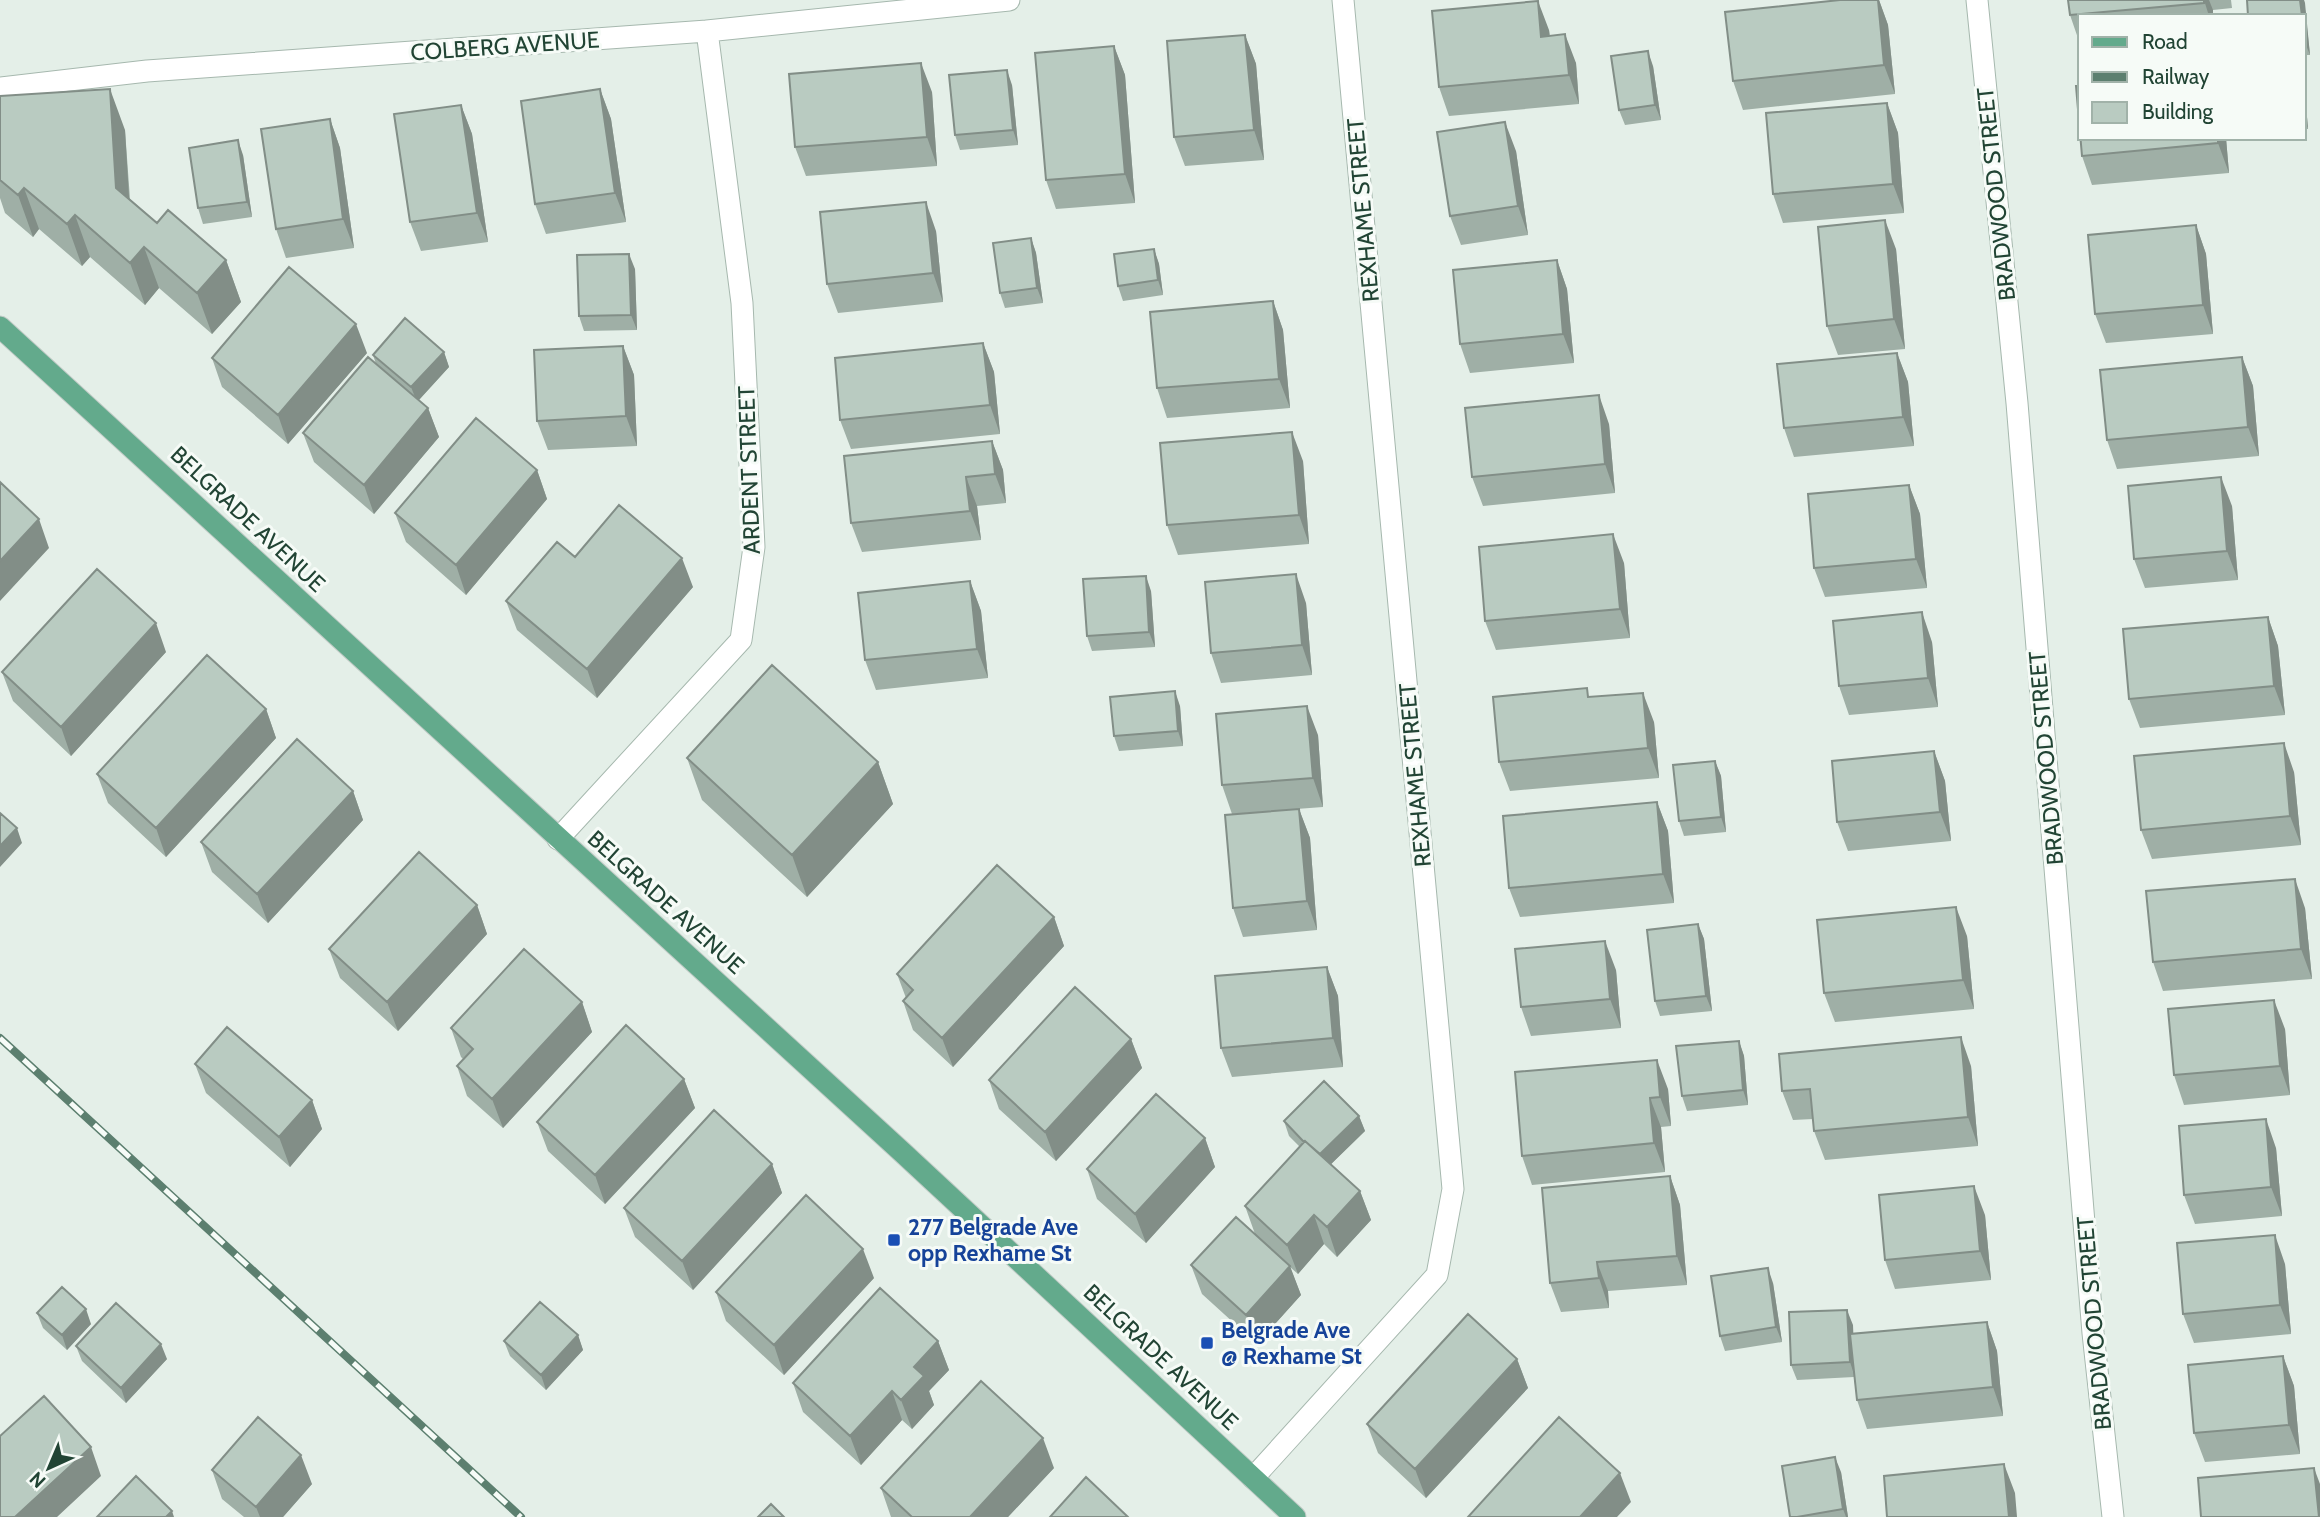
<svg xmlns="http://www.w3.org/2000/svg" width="2320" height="1517" font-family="Cabin,sans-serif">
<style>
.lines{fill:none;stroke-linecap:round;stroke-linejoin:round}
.minor-casing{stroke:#a6b8ae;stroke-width:23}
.major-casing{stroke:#c1cbc6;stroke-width:23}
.minor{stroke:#fff;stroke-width:21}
.major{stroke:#63aa8c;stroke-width:21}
.rail-casing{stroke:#5c7f6f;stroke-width:8}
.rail{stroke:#f6fbf7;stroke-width:5;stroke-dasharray:16;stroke-linecap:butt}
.wall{fill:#9fafa6}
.shaded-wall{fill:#828e87}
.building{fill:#b9cbc1;stroke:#828e87;stroke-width:2}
.transit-dot{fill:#1a4fb4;stroke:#f6fbf7;stroke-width:2.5}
.labels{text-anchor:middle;stroke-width:6;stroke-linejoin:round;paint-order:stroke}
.street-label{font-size:23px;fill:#214434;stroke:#f6fbf7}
.transit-label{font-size:23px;font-weight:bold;fill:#164399;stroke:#f6fbf7;text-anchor:start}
</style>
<rect width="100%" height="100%" fill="#e4efe8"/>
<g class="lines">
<defs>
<path id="minor" d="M1977,0L2017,403L2093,1333L2113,1517
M0,88L147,71L707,31L1009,0
M558,839L741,640L754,547L742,303L707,31
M1253,1478L1437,1275L1453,1189L1343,0"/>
<path id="major" d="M0,327L902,1152L1295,1517"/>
</defs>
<use href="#minor" class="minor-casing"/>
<use href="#major" class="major-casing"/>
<use href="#minor" class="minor"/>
<use href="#major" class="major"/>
<defs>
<path id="rail" d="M0,1038L521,1517"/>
</defs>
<use href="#rail" class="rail-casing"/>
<use href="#rail" class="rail"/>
</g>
<path class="wall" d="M1840,0H1879L1888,25L1895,94L1743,110L1733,81Z
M2068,0H2231L2232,8L2213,10V16H2080V44L2070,15Z
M2247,0H2304L2310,55H2304V16Z
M1549,30L1550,36L1576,63L1579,104L1449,116L1439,87Z
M1245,35L1256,64L1264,160L1185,166L1174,137Z
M1114,46L1125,75L1135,203L1056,209L1046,180Z
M1653,66L1661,120L1625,125L1619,110Z
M2304,81L2308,129H2304Z
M1012,85L1018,145L960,150L955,135Z
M600,89L611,119L626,222L546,234L535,204Z
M932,92L937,166L806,176L795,147Z
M0,96L125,130L130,199L157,223L226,260L241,302L212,334L159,288L145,305L90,257L82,266L39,229L33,237L5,213L0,198Z
M1887,103L1898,133L1904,213L1783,223L1773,194Z
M461,105L472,134L488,242L421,251L410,222Z
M330,119L340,148L354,248L286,258L276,229Z
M2226,138L2229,173L2092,185L2082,156Z
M1516,151L1528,235L1461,245L1450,216Z
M243,155L252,217L203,224L198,208Z
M2196,225L2206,254L2213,334L2106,343L2095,314Z
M936,231L943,302L838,313L827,284Z
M1031,238L1036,253L1043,303L1005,308L1000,293Z
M1154,249L1159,264L1163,295L1123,301L1118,286Z
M1896,249L1905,349L1838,355L1827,326Z
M1557,260L1567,289L1574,363L1470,373L1460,344Z
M635,269L637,330L584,331L579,316Z
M1273,301L1283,330L1290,408L1167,418L1157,388Z
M983,343L994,372L1000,434L851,449L840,420Z
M623,346L634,375L637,446L548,450L537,421Z
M444,352L449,367L419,400L428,408L439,437L374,514L314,462L303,433L376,364L373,355Z
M367,353L288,444L222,387L212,358Z
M1897,353L1908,382L1914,446L1794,457L1784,428Z
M2242,357L2253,386L2259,456L2117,469L2107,440Z
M1609,424L1615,493L1483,506L1472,477Z
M992,441L1003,470L1006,503L977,506L981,540L862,552L851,523Z
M1303,461L1309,544L1178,555L1167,525Z
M537,470L547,499L466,595L406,542L395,513Z
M1909,485L1920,514L1927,588L1825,597L1814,568Z
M2232,506L2238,580L2145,588L2134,559Z
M575,557L693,587L597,698L517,630L506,601Z
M1624,563L1630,638L1496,650L1485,621Z
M970,581L981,611L988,678L876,690L865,660Z
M1151,591L1155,647L1092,651L1087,636Z
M1306,603L1312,675L1221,683L1211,653Z
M2268,617L2278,646L2285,715L2140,728L2129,699Z
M1932,642L1938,707L1849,715L1839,686Z
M166,652L71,756L13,701L2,672Z
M1180,706L1183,746L1119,751L1114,736Z
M266,709L276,738L166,857L108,803L97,774Z
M1654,722L1659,778L1510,791L1499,762Z
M1318,735L1323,807L1232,814L1222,785Z
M1934,751L1945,781L1951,841L1848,851L1837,822Z
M687,758L878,762L893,804L807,897L702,800Z
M1715,761L1721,776L1726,832L1684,836L1679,821Z
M2294,772L2301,845L2152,859L2141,830Z
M353,791L363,820L268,923L212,872L201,842Z
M1657,802L1668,831L1674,903L1520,917L1509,888Z
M1299,809L1310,838L1317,930L1243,937L1233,908Z
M477,905L487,934L398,1031L340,978L329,949Z
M2305,908L2312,979L2163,991L2153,962Z
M1054,917L1064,946L953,1067L913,1030L903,1001L906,998L897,974Z
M1698,924L1704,939L1712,1011L1660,1016L1655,1001Z
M1967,936L1974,1009L1835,1022L1824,993Z
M1327,967L1338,996L1343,1067L1232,1077L1221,1048Z
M1616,970L1621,1028L1531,1036L1521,1007Z
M582,1002L592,1032L503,1128L467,1096L457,1066L463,1059L461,1057L451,1028Z
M2285,1029L2290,1095L2184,1105L2174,1075Z
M1131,1039L1142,1068L1056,1161L999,1109L989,1080Z
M1739,1041L1744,1056L1748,1105L1687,1111L1682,1096Z
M195,1064L312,1100L322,1129L290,1167L206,1093Z
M1971,1066L1978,1146L1825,1160L1814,1131L1813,1119L1793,1120L1782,1091Z
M684,1079L695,1108L605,1204L548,1151L537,1122Z
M1668,1089L1671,1126L1661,1127L1665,1172L1532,1185L1522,1156Z
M1359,1116L1365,1131L1331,1164L1360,1191L1371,1220L1337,1257L1324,1244L1298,1274L1290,1267L1301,1295L1257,1344L1202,1294L1191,1265L1255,1234L1245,1206L1300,1147L1289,1136L1284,1121Z
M1205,1138L1215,1167L1146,1243L1097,1199L1087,1169Z
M2276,1148L2282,1216L2195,1224L2184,1195Z
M772,1164L782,1193L693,1290L635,1237L624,1208Z
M1670,1176L1680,1205L1687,1285L1608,1291L1609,1308L1561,1312L1550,1283Z
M1985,1215L1991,1280L1895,1289L1885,1260Z
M2285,1264L2291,1334L2194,1343L2183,1314Z
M874,1278L784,1375L726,1321L716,1292Z
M1773,1283L1782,1342L1725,1351L1720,1336Z
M37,1313L91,1324L67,1350L43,1328Z
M1987,1322L1997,1351L2003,1416L1867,1429L1857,1400L1854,1377L1797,1380L1791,1365L1853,1325V1334Z
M578,1335L583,1350L546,1390L510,1356L504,1341Z
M938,1341L949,1370L929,1391L934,1405L912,1429L902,1420L861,1465L803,1412L793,1383Z
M76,1346L167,1359L126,1403L82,1361Z
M2283,1356L2294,1386L2300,1454L2205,1462L2194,1433Z
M1517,1359L1528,1388L1426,1498L1378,1453L1367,1424Z
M1054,1468L1008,1517H891L881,1488Z
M212,1470L312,1484L283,1517H244L222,1499Z
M1841,1472L1848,1517H1790Z"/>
<path class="shaded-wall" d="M1878,0H1879L1888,25L1895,94L1884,65Z
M2204,0H2209L2213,10V16H2209Z
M2300,0H2304L2305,3L2310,55L2304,40V16H2302Z
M1538,1L1549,30L1552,66L1541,37Z
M1565,34L1576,63L1579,104L1569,75Z
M1245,35L1256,64L1264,160L1254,130Z
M1114,46L1125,75L1135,203L1125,174Z
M1648,51L1653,66L1661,120L1655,105Z
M921,63L932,92L937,166L927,137Z
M1007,70L1012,85L1018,145L1013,130Z
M2304,81L2308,129L2304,118Z
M110,89L125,130L131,230L116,188Z
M600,89L611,119L626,222L615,193Z
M1887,103L1898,133L1904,213L1893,184Z
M461,105L472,134L488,242L477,213Z
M330,119L340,148L354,248L343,219Z
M1505,122L1516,151L1528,235L1518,206Z
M2218,138H2226L2229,173L2218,143Z
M238,140L243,155L252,217L247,202Z
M24,188L39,229L33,237L18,195Z
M926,202L936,231L943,302L933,273Z
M75,215L90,257L82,266L67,224Z
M1885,220L1896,249L1905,349L1894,319Z
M2196,225L2206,254L2213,334L2203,305Z
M1031,238L1036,253L1043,303L1037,288Z
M144,247L159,288L145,305L130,263Z
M1154,249L1159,264L1163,295L1158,280Z
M629,254L635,269L637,330L631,315Z
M226,260L241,302L212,334L197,293Z
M1557,260L1567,289L1574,363L1563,334Z
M1273,301L1283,330L1290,408L1279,379Z
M356,324L367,353L288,444L278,415Z
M983,343L994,372L1000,434L990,405Z
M623,346L634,375L637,446L626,416Z
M444,352L449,367L417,402L411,387Z
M1897,353L1908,382L1914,446L1903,417Z
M2242,357L2253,386L2259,456L2248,427Z
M1599,395L1609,424L1615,493L1605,464Z
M428,408L439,437L374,514L364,485Z
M1292,432L1303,461L1309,544L1299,515Z
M992,441L1003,470L1006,503L995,474Z
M537,470L547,499L466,595L456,565Z
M966,477L977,506L981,540L970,511Z
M2221,477L2232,506L2238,580L2227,551Z
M1909,485L1920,514L1927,588L1916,559Z
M39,519L49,548L0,601V561Z
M1613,534L1624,563L1630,638L1620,609Z
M682,558L693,587L597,698L587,669Z
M1296,574L1306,603L1312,675L1302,645Z
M1146,576L1151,591L1155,647L1149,632Z
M970,581L981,611L988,678L977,649Z
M1922,612L1932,642L1938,707L1928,678Z
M2268,617L2278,646L2285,715L2274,686Z
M156,623L166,652L71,756L61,727Z
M1175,691L1180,706L1183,746L1178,731Z
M1643,693L1654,722L1659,778L1648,748Z
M1307,706L1318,735L1323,807L1313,778Z
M266,709L276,738L166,857L156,828Z
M2284,743L2294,772L2301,845L2290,816Z
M1934,751L1945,781L1951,841L1940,812Z
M1715,761L1721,776L1726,832L1721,817Z
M878,762L893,804L807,897L792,855Z
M353,791L363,820L268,923L257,894Z
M1657,802L1668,831L1674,903L1663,874Z
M1299,809L1310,838L1317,930L1307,901Z
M17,828L22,843L0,867V846Z
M2295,879L2305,908L2312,979L2301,949Z
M477,905L487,934L398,1031L387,1002Z
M1956,907L1967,936L1974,1009L1963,980Z
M1054,917L1064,946L953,1067L942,1038Z
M1698,924L1704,939L1712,1011L1706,996Z
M1605,941L1616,970L1621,1028L1610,999Z
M1327,967L1338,996L1343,1067L1333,1038Z
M2274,1000L2285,1029L2290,1095L2280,1066Z
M582,1002L592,1032L503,1128L492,1099Z
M1961,1037L1971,1066L1978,1146L1968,1117Z
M1131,1039L1142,1068L1056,1161L1045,1132Z
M1739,1041L1744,1056L1748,1105L1743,1090Z
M1657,1060L1668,1089L1671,1126L1660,1097Z
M684,1079L695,1108L605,1204L595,1175Z
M1650,1098L1661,1127L1665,1172L1654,1143Z
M312,1100L322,1129L290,1167L279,1137Z
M1359,1116L1365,1131L1324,1171L1318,1156Z
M2266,1119L2276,1148L2282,1216L2271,1187Z
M1205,1138L1215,1167L1146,1243L1135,1214Z
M772,1164L782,1193L693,1290L682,1261Z
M1670,1176L1680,1205L1687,1285L1677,1256Z
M1974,1186L1985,1215L1991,1280L1980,1251Z
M1360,1191L1371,1220L1337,1257L1327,1227Z
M1314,1215L1324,1244L1298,1274L1287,1245Z
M2275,1235L2285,1264L2291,1334L2280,1305Z
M863,1249L874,1278L784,1375L774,1345Z
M1597,1262L1608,1291L1609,1308L1599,1278Z
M1290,1266L1301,1295L1257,1344L1246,1315Z
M1768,1268L1773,1283L1782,1342L1776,1327Z
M86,1309L91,1324L67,1350L62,1335Z
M1847,1310L1853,1325L1855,1377L1850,1362Z
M1987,1322L1997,1351L2003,1416L1993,1387Z
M578,1335L583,1350L546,1390L541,1375Z
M938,1341L949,1370L929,1391L934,1405L912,1429L901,1400L914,1367Z
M161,1344L167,1359L126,1403L121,1388Z
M2283,1356L2294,1386L2300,1454L2289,1425Z
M1517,1359L1528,1388L1426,1498L1415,1469Z
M892,1391L902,1420L861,1465L850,1436Z
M1043,1438L1054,1468L1008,1517H970Z
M91,1447L101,1476L57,1517H15Z
M301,1455L312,1484L283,1517H260L256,1507Z
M1835,1457L1841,1472L1848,1517H1846L1843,1509Z
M2004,1464L2015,1493L2017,1517H2009Z
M2314,1468L2320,1484V1517H2319Z
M1620,1473L1631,1502L1617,1517H1580Z
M172,1511L174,1517H166Z"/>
<path class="building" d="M1840,0H1878L1884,65L1733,81L1725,12Z
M2068,0H2204V3L2070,15Z
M2247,0H2300L2302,16H2248Z
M1538,1L1541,37L1565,34L1569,75L1439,87L1432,11Z
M1245,35L1254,130L1174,137L1167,41Z
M1114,46L1125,174L1046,180L1035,53Z
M1648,51L1655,105L1619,110L1611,56Z
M921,63L927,137L795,147L789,74Z
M1007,70L1013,130L955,135L949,75Z
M2076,86H2080V138H2218V143L2082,156Z
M110,89L116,188L157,223L168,210L226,260L197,293L144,247L130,263L75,215L67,224L24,188L18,195L0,180V96Z
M600,89L615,193L535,204L521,101Z
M1887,103L1893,184L1773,194L1766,113Z
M461,105L477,213L410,222L394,114Z
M330,119L343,219L276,229L261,129Z
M1505,122L1518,206L1450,216L1437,132Z
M238,140L247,202L198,208L189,148Z
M926,202L933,273L827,284L820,212Z
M1885,220L1894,319L1827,326L1818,227Z
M2196,225L2203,305L2095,314L2088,235Z
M1031,238L1037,288L1000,293L993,243Z
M1154,249L1158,280L1118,286L1114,254Z
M629,254L631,315L579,316L577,255Z
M1557,260L1563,334L1460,344L1453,270Z
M289,267L356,324L278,415L212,358Z
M1273,301L1279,379L1157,388L1150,312Z
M405,318L444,352L411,387L373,355Z
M983,343L990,405L840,420L835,358Z
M623,346L626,416L537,421L534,350Z
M1897,353L1903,417L1784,428L1777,364Z
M368,357L428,408L364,485L303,433Z
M2242,357L2248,427L2107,440L2100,370Z
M1599,395L1605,464L1472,477L1465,408Z
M476,418L537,470L456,565L395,513Z
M1292,432L1299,515L1167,525L1160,443Z
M992,441L995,474L966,477L970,511L851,523L844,456Z
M2221,477L2227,551L2134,559L2128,486Z
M0,482L39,519L0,561Z
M1909,485L1916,559L1814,568L1808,494Z
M619,505L682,558L587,669L506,601L557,542L575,557Z
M1613,534L1620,609L1485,621L1479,547Z
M97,569L156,623L61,727L2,672Z
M1296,574L1302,645L1211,653L1205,582Z
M1146,576L1149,632L1087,636L1083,579Z
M970,581L977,649L865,660L858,593Z
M1922,612L1928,678L1839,686L1833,621Z
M2268,617L2274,686L2129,699L2123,629Z
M207,655L266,709L156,828L97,774Z
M772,665L878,762L792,855L687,758Z
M1587,688L1588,697L1643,693L1648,748L1499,762L1493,697Z
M1175,691L1178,731L1114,736L1110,697Z
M1307,706L1313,778L1222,785L1216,714Z
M297,739L353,791L257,894L201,842Z
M2284,743L2290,816L2141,830L2134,756Z
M1934,751L1940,812L1837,822L1832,761Z
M1715,761L1721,817L1679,821L1673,765Z
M1657,802L1663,874L1509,888L1503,816Z
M1299,809L1307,901L1233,908L1225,815Z
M0,813L17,828L0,846Z
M419,852L477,905L387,1002L329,949Z
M997,865L1054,917L942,1038L903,1001L913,990L897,974Z
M2295,879L2301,949L2153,962L2146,891Z
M1956,907L1963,980L1824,993L1817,920Z
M1698,924L1706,996L1655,1001L1647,930Z
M1605,941L1610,999L1521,1007L1515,949Z
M524,949L582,1002L492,1099L457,1066L473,1049L451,1028Z
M1327,967L1333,1038L1221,1048L1215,976Z
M1075,987L1131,1039L1045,1132L989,1080Z
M2274,1000L2280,1066L2174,1075L2168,1009Z
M626,1025L684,1079L595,1175L537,1122Z
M227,1027L312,1100L279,1137L195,1064Z
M1961,1037L1968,1117L1814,1131L1810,1089L1782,1091L1779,1054Z
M1739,1041L1743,1090L1682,1096L1676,1046Z
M1657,1060L1660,1097L1650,1098L1654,1143L1522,1156L1515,1072Z
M1324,1081L1359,1116L1320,1154L1305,1141L1304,1142L1284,1121Z
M1156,1094L1205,1138L1135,1214L1087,1169Z
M714,1110L772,1164L682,1261L624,1208Z
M2266,1119L2271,1187L2184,1195L2179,1126Z
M1305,1141L1360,1191L1327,1227L1314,1215L1287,1245L1245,1206Z
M1670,1176L1677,1256L1597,1262L1599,1278L1550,1283L1542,1188Z
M1974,1186L1980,1251L1885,1260L1879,1195Z
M806,1195L863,1249L774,1345L716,1292Z
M1236,1217L1290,1266L1246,1315L1191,1265Z
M2275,1235L2280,1305L2183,1314L2177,1243Z
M1768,1268L1776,1327L1720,1336L1711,1276Z
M62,1287L86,1309L62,1335L37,1313Z
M880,1288L938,1341L914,1367L924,1376L901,1400L892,1391L850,1436L793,1383Z
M540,1302L578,1335L541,1375L504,1341Z
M116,1303L161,1344L121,1388L76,1346Z
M1847,1310L1850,1362L1791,1365L1789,1312Z
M1468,1314L1517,1359L1415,1469L1367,1424Z
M1987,1322L1993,1387L1857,1400L1850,1334Z
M2283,1356L2289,1425L2194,1433L2188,1365Z
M981,1381L1043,1438L970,1517H912L881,1488Z
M44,1396L91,1447L15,1517H0V1436Z
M258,1417L301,1455L256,1507L212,1470Z
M1559,1417L1620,1473L1580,1517H1468Z
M1835,1457L1843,1509L1797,1517H1790L1782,1466Z
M2004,1464L2009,1517H1887L1884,1476Z
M2314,1468L2319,1517H2201L2198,1478Z
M136,1476L172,1511L166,1517H97Z
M1086,1477L1128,1517H1050Z
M771,1504L784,1517H758Z"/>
<g class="transit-dot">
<rect x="887" y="1233" width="14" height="14" rx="3.5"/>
<rect x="1200" y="1336" width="14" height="14" rx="3.5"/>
</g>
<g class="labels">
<g class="street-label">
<text transform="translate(505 46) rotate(-4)" y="8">COLBERG AVENUE</text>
<text transform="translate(1996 194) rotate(-96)" y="8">BRADWOOD STREET</text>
<text transform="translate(1363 210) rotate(-95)" y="8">REXHAME STREET</text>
<text transform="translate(749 470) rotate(-92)" y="8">ARDENT STREET</text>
<text transform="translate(248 519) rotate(43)" y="8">BELGRADE AVENUE</text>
<text transform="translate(2046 758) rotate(-95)" y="8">BRADWOOD STREET</text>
<text transform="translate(1415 775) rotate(-95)" y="8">REXHAME STREET</text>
<text transform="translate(666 902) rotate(42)" y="8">BELGRADE AVENUE</text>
<text transform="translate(2094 1323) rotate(-95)" y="8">BRADWOOD STREET</text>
<text transform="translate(1161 1357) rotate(43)" y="8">BELGRADE AVENUE</text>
</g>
<g class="transit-label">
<text x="908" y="1235">277 Belgrade Ave<tspan x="908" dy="26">opp Rexhame St</tspan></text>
<text x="1221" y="1338">Belgrade Ave<tspan x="1221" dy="26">@ Rexhame St</tspan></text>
</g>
</g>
<rect x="2078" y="14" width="228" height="126" fill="#f6fbf7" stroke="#a1b2a9" stroke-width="2"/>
<rect x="2092" y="37" width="35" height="10" fill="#63aa8c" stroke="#a1b2a9" stroke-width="2"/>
<text x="2142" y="49" font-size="21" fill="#214434">Road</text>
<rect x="2092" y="72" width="35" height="10" fill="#5c7f6f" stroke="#a1b2a9" stroke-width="2"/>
<text x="2142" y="84" font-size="21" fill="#214434">Railway</text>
<rect x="2092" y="102" width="35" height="21" fill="#b9cbc1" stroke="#a1b2a9" stroke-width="2"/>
<text x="2142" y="119" font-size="21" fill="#214434">Building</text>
<g transform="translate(49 1468) rotate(224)" stroke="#f6fbf7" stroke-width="5" paint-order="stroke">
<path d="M0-5L12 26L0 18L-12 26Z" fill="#214434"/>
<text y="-10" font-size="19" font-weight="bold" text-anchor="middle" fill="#214434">N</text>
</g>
</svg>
